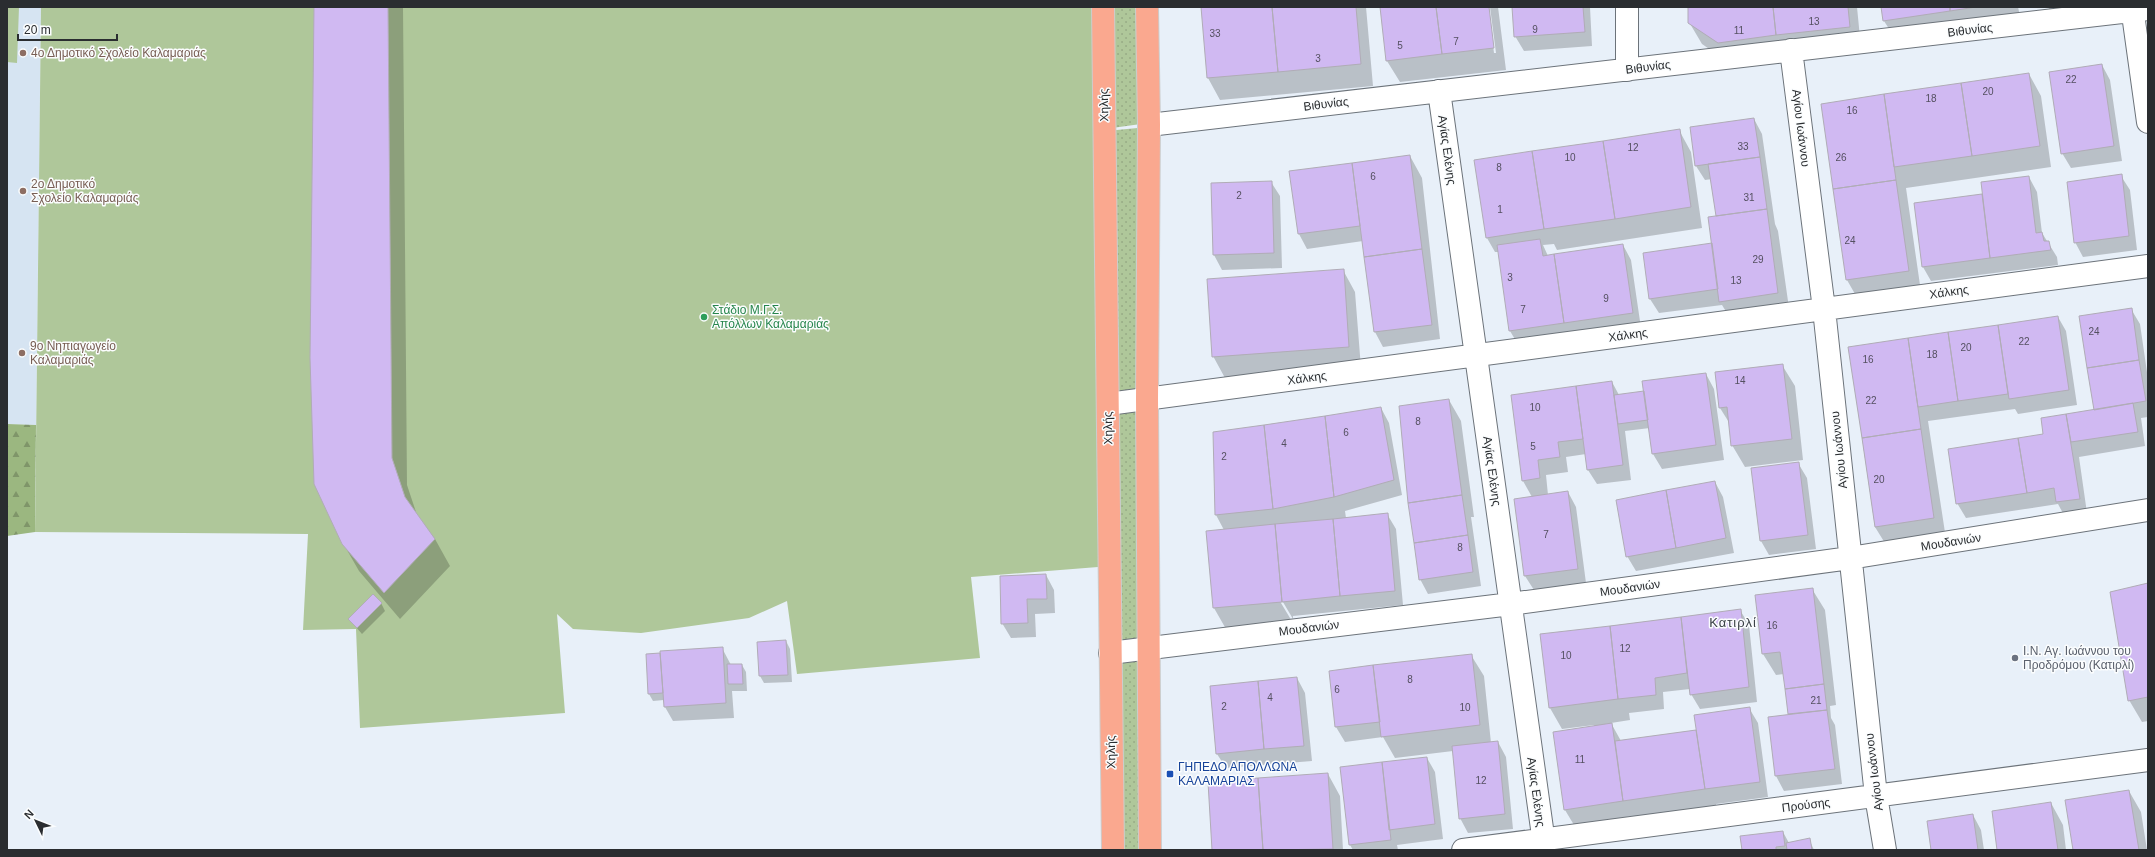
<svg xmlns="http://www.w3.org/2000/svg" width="2155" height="857" font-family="Arial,sans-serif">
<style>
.built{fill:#d6e4f2}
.forest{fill:url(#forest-firs)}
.park{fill:url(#park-dots)}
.pitch{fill:#afc79a}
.shadow{fill:#0003}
.building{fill:#d0b9f2;stroke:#b0acb6}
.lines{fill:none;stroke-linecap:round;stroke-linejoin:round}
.minor-casing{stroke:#6c737a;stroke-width:24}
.major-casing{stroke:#cccdcd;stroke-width:24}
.minor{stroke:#fff;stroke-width:22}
.major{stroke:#faa88f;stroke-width:22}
.education-dot{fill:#8d6e63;stroke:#fbfdfe;stroke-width:1.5}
.leisure-dot{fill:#2e9e5b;stroke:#fbfdfe;stroke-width:1.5}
.worship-dot{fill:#6b7280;stroke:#fbfdfe;stroke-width:1.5}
.transit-dot{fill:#1a4fb4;stroke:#fbfdfe;stroke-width:1.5}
.labels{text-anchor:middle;stroke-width:3;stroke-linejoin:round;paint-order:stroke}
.number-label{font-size:10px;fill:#545060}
.street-label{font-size:12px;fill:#2a2d30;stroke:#fbfdfe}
.education-label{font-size:12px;fill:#785e54;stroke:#fbfdfe;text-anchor:start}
.leisure-label{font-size:12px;fill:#27864d;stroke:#fbfdfe;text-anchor:start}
.worship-label{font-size:12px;fill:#5b616d;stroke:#fbfdfe;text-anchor:start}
.transit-label{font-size:12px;fill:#164399;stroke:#fbfdfe;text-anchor:start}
.neighbourhood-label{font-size:13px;letter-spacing:1px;fill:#3a4047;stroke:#fbfdfe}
</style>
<defs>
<pattern id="forest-firs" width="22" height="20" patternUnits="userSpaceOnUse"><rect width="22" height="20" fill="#9bb780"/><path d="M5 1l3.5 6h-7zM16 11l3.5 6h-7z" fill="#7f9569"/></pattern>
<pattern id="park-dots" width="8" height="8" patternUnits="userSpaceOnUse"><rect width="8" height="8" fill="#afc79a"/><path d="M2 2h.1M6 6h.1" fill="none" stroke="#97ab85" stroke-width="1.8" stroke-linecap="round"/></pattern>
</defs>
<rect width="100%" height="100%" fill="#e8f0f9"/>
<path class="built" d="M7,7H41L36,425L7,424Z"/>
<path class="forest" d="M7,424L36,425L35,532L7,536Z"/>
<path class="park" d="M1104,7H1146L1148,123L1105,129Z
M1148,127L1143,397L1110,401L1106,131Z
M1145,402L1148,647L1112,650L1109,406Z
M1149,650L1157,850H1105L1112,654Z"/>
<path class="pitch" d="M7,7H19L17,63L7,62Z
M41,7H1098V567L971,577L980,658L797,674L787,601L749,618L641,633L573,629L557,614L565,713L360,728L356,629L303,630L308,534L35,532Z"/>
<path class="shadow" d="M315,7H403L407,485L417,515L435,539L450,566L400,619L359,571L343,543Z
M1202,7H1366L1373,86L1220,100L1208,78Z
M1381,7H1488L1494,53H1496L1490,7H1498L1506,70L1400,82L1387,61Z
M1513,7H1590L1592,46L1524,51L1515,36Z
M1689,7H1857L1861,48L1731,64L1702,44L1689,22Z
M1882,7H2018L2020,16L1893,35L1884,21Z
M2048,7H2077L2051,12Z
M2102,65L2110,80L2122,161L2071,168L2062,153Z
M2029,74L2041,96L2051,167L1906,188L1921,292L1859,301L1847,280L1822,105Z
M1754,119L1762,134L1775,224L1778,231L1790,315L1733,323L1722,305L1659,313L1650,299L1713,244L1717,216L1712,179L1705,180L1696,166Z
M1679,130L1691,152L1702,228L1557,250L1554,244L1543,245L1548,256L1623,245L1631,260L1641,328L1519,346L1510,331L1499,252H1495L1487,238Z
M1410,156L1422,178L1440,339L1383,347L1375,332L1363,241L1307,249L1299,234L1291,172L1352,164L1353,167Z
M2121,176L2130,190L2137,250L2083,257L2075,242Z
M2029,177L2037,192L2042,233L2057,257L2058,265L1931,281L1923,267L1915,204L1983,195Z
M1271,182L1280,196L1282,268L1222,270L1214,255L1212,184Z
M1343,270L1355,292L1361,368L1225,378L1213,356Z
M2131,309L2140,324L2148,379V417L2141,418L2145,446L2079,457L2087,513L2065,517L2058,504L1966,518L1957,503L2044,435L2042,419L2095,410Z
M2058,317L2066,331L2077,405L2018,414L2015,409L1928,421L1946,539L1888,548L1875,527L1849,348Z
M1782,365L1795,386L1803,460L1745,467L1732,445L1730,424L1720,408Z
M1706,374L1714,389L1724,460L1662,469L1653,454L1650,428L1625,431L1631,480L1597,484L1588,470L1586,454L1566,457L1568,472L1546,475L1548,495L1568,492L1576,507L1586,583L1534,590L1525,576L1532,497L1523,481L1512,396L1612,382L1619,395L1645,392Z
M1449,400L1461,421L1474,517H1471L1481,586L1428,594L1420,579Z
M1381,408L1389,423L1402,495L1345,511L1346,518L1387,514L1396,529L1403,605L1293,616V619L1280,597L1278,598L1293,623L1226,629L1214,608L1224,530L1216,515Z
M1798,463L1807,478L1816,549L1769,555L1761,541Z
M1715,482L1723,497L1734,553L1636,571L1627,556Z
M1046,575L1054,590L1055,613L1035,614L1036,637L1011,638L1002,623Z
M2148,584V721L2142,722L2129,700Z
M1812,589L1825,610L1836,705L1830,706L1831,718L1835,725L1842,784L1784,791L1776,776L1769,718L1789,715L1784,674L1776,675L1763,654Z
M381,603L385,611L362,634L349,619Z
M1740,610L1749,625L1757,702L1700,709L1691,694L1690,689L1663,692L1664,709L1629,713L1630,720L1611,723L1621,741L1697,730L1749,708L1758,723L1768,797L1716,804L1717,811L1637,822L1633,816L1574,825L1565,810L1554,732L1594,727V725L1562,729L1550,708L1610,626Z
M786,641L790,649L792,682L764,683L760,676L758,643Z
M722,648L731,665H742L746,672L747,691H732L734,718L673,721L665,707L664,700L653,701L649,694L660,654L662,658Z
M1471,655L1484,676L1491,743L1498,742L1506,757L1513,829L1468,833L1460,818L1453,751L1395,758L1383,737L1345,742L1336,727L1330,672Z
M1297,678L1305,693L1312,761L1226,768L1217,754Z
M1427,758L1435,772L1443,839L1397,845L1398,850H1353L1350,845Z
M1328,774L1340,796L1343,850H1213Z
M2129,791L2141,812L2147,850H2074Z
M2051,803L2063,825L2066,850H1998Z
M1973,815L1981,830L1984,850H1932Z
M1783,832L1789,843L1809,839L1814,850H1743Z"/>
<path class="building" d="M314,7H388L392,458L405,497L435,539L384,593L342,544L314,484L310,358Z
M1201,7H1272L1278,72L1207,78Z
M1272,7H1356L1361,64L1278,72Z
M1380,7H1436L1442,54L1386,61Z
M1436,7H1489L1494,48L1442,54Z
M1512,7H1583L1585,32L1514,37Z
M1688,7H1773L1776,35L1718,43L1688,23Z
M1773,7H1848L1850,27L1776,35Z
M1881,7H1950V11L1883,21Z
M1950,7H1976L1950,11Z
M2102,64L2114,146L2061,154L2049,72Z
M2029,73L2040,146L1972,156L1961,83Z
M1961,83L1972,156L1894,167L1884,94Z
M1884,94L1896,180L1833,189L1821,104Z
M1754,118L1760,157L1695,166L1690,127Z
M1680,129L1691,207L1615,219L1603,141Z
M1603,141L1615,219L1544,229L1532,151Z
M1532,151L1544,229L1486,238L1474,160Z
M1410,155L1422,249L1364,257L1352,163Z
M1760,157L1767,209L1716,216L1708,164Z
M1352,163L1360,226L1298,234L1289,171Z
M2122,174L2129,236L2074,243L2067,182Z
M2029,176L2036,233L2042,232L2044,241H2049L2051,250L1990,258L1981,182Z
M1896,180L1909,271L1846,280L1833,189Z
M1272,181L1274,253L1213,255L1211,183Z
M1982,194L1990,258L1922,267L1914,203Z
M1767,209L1778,293L1719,302L1708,217Z
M1540,239L1543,256L1554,254L1564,323L1509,331L1497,245Z
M1712,243L1718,289L1649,299L1643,253Z
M1623,244L1633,313L1564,323L1554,254Z
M1422,249L1432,325L1374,332L1364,257Z
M1344,269L1349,347L1212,357L1207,279Z
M2132,308L2139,360L2087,368L2079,316Z
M2058,316L2069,390L2009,399L1998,325Z
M1998,325L2008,394L1958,401L1948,332Z
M1948,332L1958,401L1918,407L1908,338Z
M1908,338L1921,429L1862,438L1848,347Z
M2139,360L2146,401L2094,410L2087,368Z
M1783,364L1792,439L1731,446L1727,407L1719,408L1715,372Z
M1706,373L1716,445L1652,454L1642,381Z
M1612,381L1623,465L1587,470L1576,386Z
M1576,386L1583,439L1558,442L1560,457L1538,460L1540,478L1522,481L1511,395Z
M1644,391L1648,420L1618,424L1614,395Z
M1449,399L1462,495L1408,503L1399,406Z
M2133,403L2138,432L2071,442L2066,414Z
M1381,407L1394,480L1334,497L1325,416Z
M2066,414L2080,499L2056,502L2054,488L2027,493L2018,438L2043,434L2041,418Z
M1325,416L1334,497L1273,509L1264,425Z
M1264,425L1273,509L1215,515L1213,432Z
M1921,429L1934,518L1875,527L1862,438Z
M2018,438L2027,493L1956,504L1948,449Z
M1799,462L1808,535L1760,541L1751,468Z
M1715,481L1726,538L1676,548L1666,490Z
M1666,490L1676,548L1626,557L1616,500Z
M1568,491L1578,569L1524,576L1514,499Z
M1462,495L1468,535L1414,543L1408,503Z
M1388,513L1395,591L1340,596L1333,519Z
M1333,519L1340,596L1282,602L1275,524Z
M1275,524L1282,602L1213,608L1206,531Z
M1468,535L1473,572L1419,580L1414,543Z
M1046,574L1047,599H1027L1028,623L1001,624L1000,576Z
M2148,583V697L2128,701L2110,592Z
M1813,588L1824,684L1785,689L1780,652L1762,654L1755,595Z
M373,594L382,603L357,628L348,619Z
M1741,609L1749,687L1690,695L1681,617Z
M1681,617L1687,673L1655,678L1656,695L1618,699L1610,626Z
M1610,626L1618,699L1549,708L1540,634Z
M786,640L788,675L759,676L757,642Z
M723,647L726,703L664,707L660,651Z
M660,653L663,693L648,694L646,654Z
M1472,654L1480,725L1381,737L1373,665Z
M727,664H742L743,684H728Z
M1373,665L1380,722L1335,727L1329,671Z
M1297,677L1304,746L1264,749L1258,681Z
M1258,681L1264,749L1216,754L1210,686Z
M1824,684L1827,710L1788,714L1785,689Z
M1750,707L1760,782L1705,789L1694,715Z
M1827,710L1835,769L1775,776L1768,717Z
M1612,723L1623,801L1564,810L1553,732Z
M1696,730L1705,789L1623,801L1615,741Z
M1498,741L1505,814L1459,819L1452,746Z
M1427,757L1435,824L1389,830L1382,762Z
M1382,762L1391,840L1349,845L1340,767Z
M1328,773L1333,849L1263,850L1258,778Z
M1258,778L1263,850H1212L1208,782Z
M2129,790L2139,850H2073L2065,800Z
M2051,802L2058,850H1997L1992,811Z
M1973,814L1978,850H1931L1927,821Z
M1783,831L1785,846L1776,847V850H1742L1740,836Z
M1810,838L1812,850H1787L1786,843Z"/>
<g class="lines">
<defs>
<path id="minor" d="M1627,7V70
M2132,7L2148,122
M1791,50L1824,309L1876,796L1885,850
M1439,91L1545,850
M1149,125L2148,9
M1108,404L2148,266
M1110,653L1511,604L1850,558L2148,510
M1463,850L2148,760"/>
<path id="major" d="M1103,7L1113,850
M1147,7L1149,125L1147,399L1150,850"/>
</defs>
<use href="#minor" class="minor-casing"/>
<use href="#major" class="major-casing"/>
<use href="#minor" class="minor"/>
<use href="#major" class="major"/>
</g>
<g class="education-dot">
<circle cx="23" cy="53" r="4"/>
<circle cx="23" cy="191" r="4"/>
<circle cx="22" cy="353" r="4"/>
</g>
<circle class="leisure-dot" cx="704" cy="317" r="4"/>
<circle class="worship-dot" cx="2015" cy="658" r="4"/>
<rect class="transit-dot" x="1166" y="770" width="8" height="8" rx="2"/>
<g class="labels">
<g class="number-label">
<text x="1814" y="25">13</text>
<text x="1535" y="33">9</text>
<text x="1739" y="34">11</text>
<text x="1215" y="37">33</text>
<text x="1456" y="45">7</text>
<text x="1400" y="49">5</text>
<text x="1318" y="62">3</text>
<text x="2071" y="83">22</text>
<text x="1988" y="95">20</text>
<text x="1931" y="102">18</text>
<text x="1852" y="114">16</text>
<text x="1743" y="150">33</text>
<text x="1633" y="151">12</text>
<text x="1570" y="161">10</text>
<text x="1841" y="161">26</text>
<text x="1499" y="171">8</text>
<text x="1373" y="180">6</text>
<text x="1239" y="199">2</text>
<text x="1749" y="201">31</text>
<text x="1500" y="213">1</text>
<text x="1850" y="244">24</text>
<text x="1758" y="263">29</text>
<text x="1510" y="281">3</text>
<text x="1736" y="284">13</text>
<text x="1606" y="302">9</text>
<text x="1523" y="313">7</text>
<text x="2094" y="335">24</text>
<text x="2024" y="345">22</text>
<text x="1966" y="351">20</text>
<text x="1932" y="358">18</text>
<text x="1868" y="363">16</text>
<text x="1740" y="384">14</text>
<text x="1871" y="404">22</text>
<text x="1535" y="411">10</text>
<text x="1418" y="425">8</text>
<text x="1346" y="436">6</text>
<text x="1284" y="447">4</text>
<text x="1533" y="450">5</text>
<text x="1224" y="460">2</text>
<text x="1879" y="483">20</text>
<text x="1546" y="538">7</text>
<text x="1460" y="551">8</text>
<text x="1772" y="629">16</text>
<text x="1625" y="652">12</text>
<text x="1566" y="659">10</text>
<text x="1410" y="683">8</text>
<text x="1337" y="693">6</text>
<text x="1270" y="701">4</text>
<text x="1816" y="704">21</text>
<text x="1224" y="710">2</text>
<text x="1465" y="711">10</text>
<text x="1580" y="763">11</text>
<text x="1481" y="784">12</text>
</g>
<g class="street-label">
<text transform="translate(1970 30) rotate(-7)" y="4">Βιθυνίας</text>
<text transform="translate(1648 67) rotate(-7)" y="4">Βιθυνίας</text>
<text transform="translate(1326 104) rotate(-7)" y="4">Βιθυνίας</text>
<text transform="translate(1104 105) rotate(-91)" y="4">Χηλής</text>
<text transform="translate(1801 128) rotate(83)" y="4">Αγίου Ιωάννου</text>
<text transform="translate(1447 150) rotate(82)" y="4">Αγίας Ελένης</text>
<text transform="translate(1949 292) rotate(-8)" y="4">Χάλκης</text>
<text transform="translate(1628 335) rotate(-8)" y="4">Χάλκης</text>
<text transform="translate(1307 378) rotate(-8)" y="4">Χάλκης</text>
<text transform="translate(1108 428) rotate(-91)" y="4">Χηλής</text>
<text transform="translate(1839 450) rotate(-96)" y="4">Αγίου Ιωάννου</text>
<text transform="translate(1492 471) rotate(82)" y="4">Αγίας Ελένης</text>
<text transform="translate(1951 542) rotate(-9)" y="4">Μουδανιών</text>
<text transform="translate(1630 588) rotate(-8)" y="4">Μουδανιών</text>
<text transform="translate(1309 628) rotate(-7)" y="4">Μουδανιών</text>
<text transform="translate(1111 752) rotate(-91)" y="4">Χηλής</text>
<text transform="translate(1874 772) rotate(-97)" y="4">Αγίου Ιωάννου</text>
<text transform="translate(1536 792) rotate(82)" y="4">Αγίας Ελένης</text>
<text transform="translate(1806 805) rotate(-7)" y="4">Προύσης</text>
</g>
<g class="education-label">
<text x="31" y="57">4ο Δημοτικό Σχολείο Καλαμαριάς</text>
<text x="31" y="188">2ο Δημοτικό<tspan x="31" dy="14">Σχολείο Καλαμαριάς</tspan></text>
<text x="30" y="350">9ο Νηπιαγωγείο<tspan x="30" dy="14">Καλαμαριάς</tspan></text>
</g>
<g class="leisure-label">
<text x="712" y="314">Στάδιο Μ.Γ.Σ.<tspan x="712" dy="14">Απόλλων Καλαμαριάς</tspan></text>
</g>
<g class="worship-label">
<text x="2023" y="655">Ι.Ν. Αγ. Ιωάννου του<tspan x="2023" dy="14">Προδρόμου (Κατιρλί)</tspan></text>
</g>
<g class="transit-label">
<text x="1178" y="771">ΓΗΠΕΔΟ ΑΠΟΛΛΩΝΑ<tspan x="1178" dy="14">ΚΑΛΑΜΑΡΙΑΣ</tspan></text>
</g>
<g class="neighbourhood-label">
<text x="1733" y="627">Κατιρλί</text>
</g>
</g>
<rect width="2155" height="857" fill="none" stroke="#2a2d30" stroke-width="16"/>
<g transform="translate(36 821) rotate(313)" stroke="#fbfdfe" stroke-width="3" paint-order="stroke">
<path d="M0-3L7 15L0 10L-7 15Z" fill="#2a2d30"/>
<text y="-6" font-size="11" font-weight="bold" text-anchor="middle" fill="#2a2d30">N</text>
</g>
<path d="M18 34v6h99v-6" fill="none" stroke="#2a2d30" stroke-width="2"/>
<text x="24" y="34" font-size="12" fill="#2a2d30" stroke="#fbfdfe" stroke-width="3" paint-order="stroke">20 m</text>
</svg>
